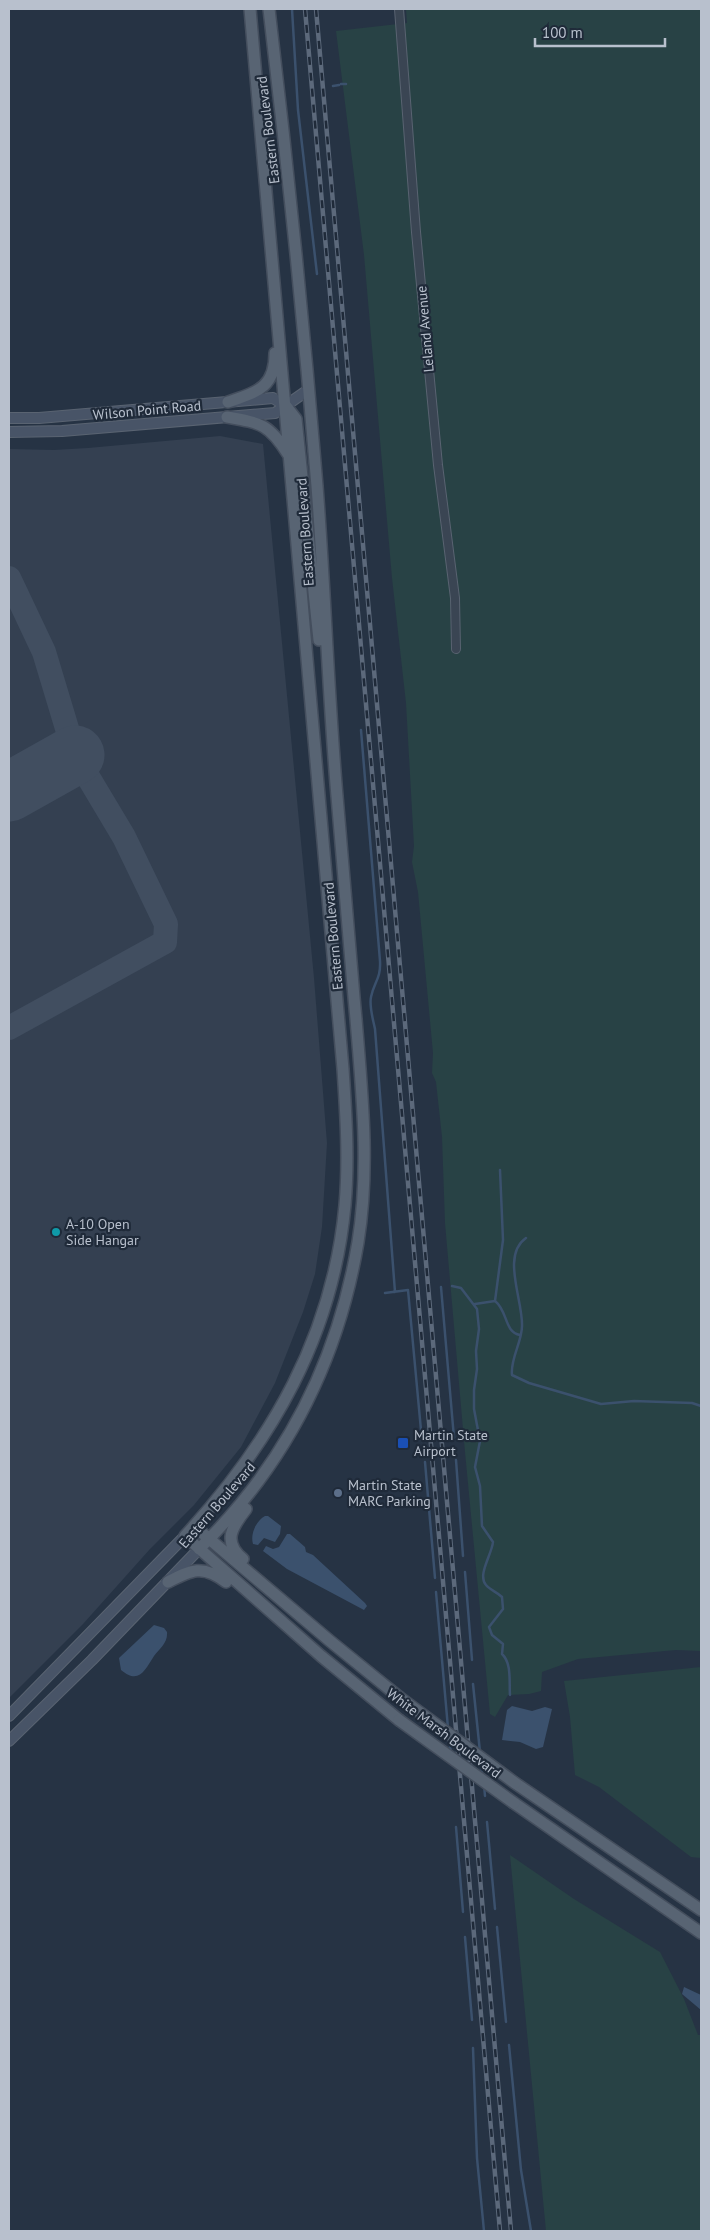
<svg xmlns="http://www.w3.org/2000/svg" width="710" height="2240" font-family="'PT Sans',sans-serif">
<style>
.airport{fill:#344051}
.green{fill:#284245}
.water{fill:#3b516d}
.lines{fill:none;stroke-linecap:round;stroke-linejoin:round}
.stream{stroke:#3b516d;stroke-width:2.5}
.taxiway{stroke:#414e60;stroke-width:24}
.runway{stroke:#414e60;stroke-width:59}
.street-casing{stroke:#596371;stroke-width:10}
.secondary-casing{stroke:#596371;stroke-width:12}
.primary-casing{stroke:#444e5d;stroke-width:14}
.street{stroke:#3a4553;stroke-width:8}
.secondary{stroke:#485467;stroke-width:10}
.primary{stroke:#586473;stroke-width:11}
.rail-casing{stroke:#5c697b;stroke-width:4.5}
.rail{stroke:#1f2a39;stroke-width:2.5;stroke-dasharray:8;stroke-linecap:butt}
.primary-bridge-casing{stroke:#444e5d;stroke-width:14;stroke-linecap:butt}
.primary-bridge{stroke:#586473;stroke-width:11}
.culture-dot{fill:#0f9aa8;stroke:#1f2a39;stroke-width:2}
.transit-dot{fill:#1a4fb4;stroke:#1f2a39;stroke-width:2}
.service-dot{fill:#5c6f8a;stroke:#1f2a39;stroke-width:2}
.labels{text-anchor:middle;stroke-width:4.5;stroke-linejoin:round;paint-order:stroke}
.street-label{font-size:14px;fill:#b8c0cd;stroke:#1f2a39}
.poi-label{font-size:14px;fill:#b8c0cd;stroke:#1f2a39;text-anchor:start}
</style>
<rect width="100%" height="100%" fill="#263344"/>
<path class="airport" d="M220,436L263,444L314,978L327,1143L322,1227L315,1274L303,1312L275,1383L241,1447L194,1505L150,1549L83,1624L9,1698V449L54,450L88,448Z"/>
<path class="green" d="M406,9H701V1651L676,1650L578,1659L542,1672L541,1691L529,1694L508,1695L495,1717L490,1714L465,1452L445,1223L442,1137L436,1082L432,1073L433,1053L418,892L412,862L414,846L406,703L392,578L364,255L336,31L407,23Z
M701,1667V1858L691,1857L599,1787L575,1775L570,1717L564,1681Z
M510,1855L574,1899L660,1952L684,1999L698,2035H701V2231H546Z"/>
<path class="water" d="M265,1516H268L281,1526L280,1534L275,1542L264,1538L258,1545L253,1544C250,1534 256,1521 265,1516Z
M287,1534H290L305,1547L306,1552L313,1555L365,1603L367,1606L364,1610L287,1569L263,1551L266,1546L273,1549L279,1547Z
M154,1625L164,1628L167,1632C168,1643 160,1648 154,1656C145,1670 139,1685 121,1670L119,1658Z
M512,1706L532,1711L545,1707L552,1709L543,1747L536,1749L520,1742L502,1740L507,1710Z
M684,1987L701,1995V2010L682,1994Z"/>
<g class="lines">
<path class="stream" d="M292,9L298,110L317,274
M341,84H346
M333,86L339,85
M361,730L380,961C381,979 374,982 371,997C369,1007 373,1019 375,1029L395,1292
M526,1238C501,1255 523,1300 522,1326C522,1342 510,1359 512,1375L529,1383L601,1404L634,1401L692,1403L701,1406
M452,1286L461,1288L477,1309L479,1329L476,1351L477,1369L474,1390V1409L480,1441L475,1467L480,1486L482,1526L493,1542C492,1554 477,1575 486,1585C490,1590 497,1592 502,1597L503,1609L489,1627L492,1635L503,1644L502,1654C512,1663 509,1683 510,1695
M441,1287L454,1438
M385,1293L408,1290L422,1441
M495,1301L503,1240L500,1170
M475,1304L495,1301C508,1311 504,1332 520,1335
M456,1460L463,1556
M425,1462L435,1578
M465,1572L472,1660
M436,1592L448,1728
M473,1684L480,1752
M449,1739L451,1753
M481,1762L482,1774
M484,1785L485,1796
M487,1822L495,1909
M456,1827L463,1912
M497,1927L506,2022
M465,1937L472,2020
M509,2045L521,2170L531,2231
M473,2048L477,2158L484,2231"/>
<path class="taxiway" d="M9,578L44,652L75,755L124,837L166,924L165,942L9,1028"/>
<path class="runway" d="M9,792L75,755"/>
<defs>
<path id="street" d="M399,9L416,232L438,465L455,598L456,649"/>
<path id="secondary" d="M9,418H39L273,398L286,406
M9,432L62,431L275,413L308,390
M9,1716L185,1536
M9,1741L92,1660L199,1549"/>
<path id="primary" d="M250,9L343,1069C346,1114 349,1160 345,1205C333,1336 272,1441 185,1536L321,1656L399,1720
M228,402C257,392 275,388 275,353
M286,406L296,419L319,640
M227,417C261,423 269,424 288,454
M194,1526L330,1641L399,1697
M199,1549C285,1465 338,1361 358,1242C370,1168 362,1093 356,1019C349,945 343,871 337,796C328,693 325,589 317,486C304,326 288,167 269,9
M243,1559C222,1542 232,1527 246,1509
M168,1582C191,1570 203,1564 226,1582
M515,1783L701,1910
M514,1803L701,1933"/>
</defs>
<use href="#street" class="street-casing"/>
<use href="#secondary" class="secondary-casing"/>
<use href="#primary" class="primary-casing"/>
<use href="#street" class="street"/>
<use href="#secondary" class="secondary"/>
<use href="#primary" class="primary"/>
<defs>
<path id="rail" d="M305,9L500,2231
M316,9L511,2231"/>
</defs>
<use href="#rail" class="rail-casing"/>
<use href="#rail" class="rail"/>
<defs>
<path id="primary-bridge" d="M399,1697L515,1783
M399,1720L514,1803"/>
</defs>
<use href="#primary-bridge" class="primary-bridge-casing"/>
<use href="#primary-bridge" class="primary-bridge"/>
</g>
<circle class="culture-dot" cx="56" cy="1232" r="5"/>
<rect class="transit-dot" x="397" y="1437" width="12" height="12" rx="2.5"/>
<circle class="service-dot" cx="338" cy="1493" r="5"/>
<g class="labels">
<g class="street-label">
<text transform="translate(268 130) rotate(-97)" y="5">Eastern Boulevard</text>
<text transform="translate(425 329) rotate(-95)" y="5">Leland Avenue</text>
<text transform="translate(147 410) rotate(-5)" y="5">Wilson Point Road</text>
<text transform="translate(305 532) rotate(-94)" y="5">Eastern Boulevard</text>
<text transform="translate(333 936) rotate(-95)" y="5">Eastern Boulevard</text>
<text transform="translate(217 1505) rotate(-49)" y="5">Eastern Boulevard</text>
<text transform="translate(444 1733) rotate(37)" y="5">White Marsh Boulevard</text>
</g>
<g class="poi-label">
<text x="66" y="1229">A-10 Open<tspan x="66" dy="16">Side Hangar</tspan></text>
<text x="414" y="1440">Martin State<tspan x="414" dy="16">Airport</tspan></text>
<text x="348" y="1490">Martin State<tspan x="348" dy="16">MARC Parking</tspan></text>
</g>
</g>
<rect width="710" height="2240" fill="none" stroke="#b8c0cd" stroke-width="20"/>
<path d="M535 38v8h130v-8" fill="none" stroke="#b8c0cd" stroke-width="2.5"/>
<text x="542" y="38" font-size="15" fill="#b8c0cd" stroke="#1f2a39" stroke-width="4" paint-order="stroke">100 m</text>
</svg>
